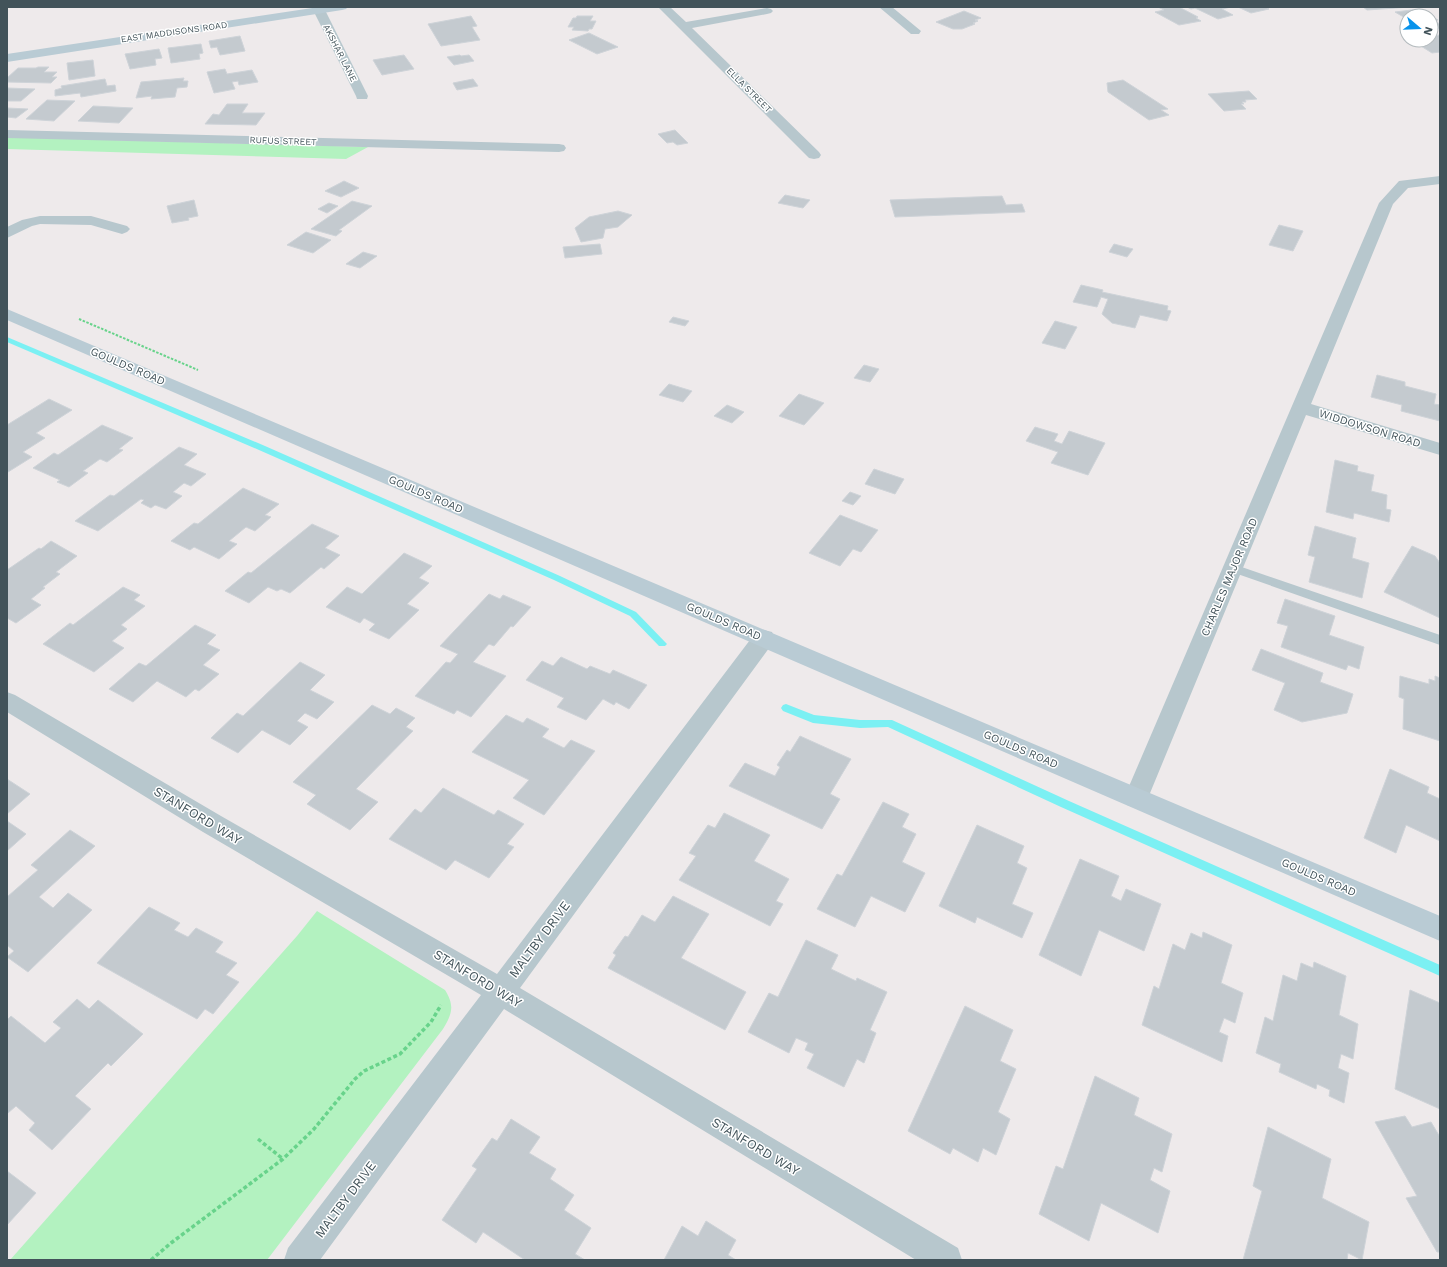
<svg xmlns="http://www.w3.org/2000/svg" width="1447" height="1267" font-family="'Work Sans',sans-serif">
<style>
.green{fill:#b3f2c0}
.lines{fill:none;stroke-linecap:round;stroke-linejoin:round}
.stream{fill:#7bf0f3;fill-rule:evenodd}
.building{fill:#c4cacf;stroke:#ced3d8}
.path-far1{stroke:#68d38b;stroke-width:2;stroke-dasharray:2.5 1.5;stroke-linecap:butt}
.path{stroke:#68d38b;stroke-width:3.5;stroke-dasharray:4 2.5;stroke-linecap:butt}
.lane{fill:#b7c7cd;fill-rule:evenodd}
.street{fill:#b7c7cd;fill-rule:evenodd}
.secondary{fill:#b9cbd4;fill-rule:evenodd}
.labels{text-anchor:middle;stroke-width:3;stroke-linejoin:round;paint-order:stroke}
.far-street-label{font-size:9px;fill:#42535a;stroke:#fff}
.street-label{font-size:11px;fill:#42535a;stroke:#fff}
.near-street-label{font-size:13px;fill:#42535a;stroke:#fff}
</style>
<rect width="100%" height="100%" fill="#eeeaeb"/>
<path class="green" d="M7,137L368,147L346,159L7,149Z
M317,911L445,990C455,1006 452,1014 443,1029L267,1260H10L297,936Z"/>
<g class="lines">
<path class="stream" d="M7,337L265,446L560,576L636,612L667,644L665,646H659L630,616L554,580L259,450L7,342Z
M786,704L814,715L860,720H892L1069,801L1440,965V976L1061,807L888,727L860,728L813,723L783,711L781,708L783,705Z"/>
</g>
<path class="building" d="M1158,7H1179L1198,17L1196,18L1201,21L1179,25L1155,12L1164,10Z
M1187,7H1231L1222,9L1233,15L1218,19L1195,8L1191,9Z
M1238,7H1265L1269,9L1251,13Z
M1363,7H1410L1367,10Z
M1420,9L1431,16H1407V19L1395,12Z
M964,11L981,18L975,20L978,21L973,23L975,24L962,29H953L936,22Z
M471,16L477,26L472,27L480,40L441,46L428,24Z
M577,16H593L590,21H596L592,29H589L588,31L572,30L574,27H568L573,18H576Z
M1431,16L1438,20L1434,21L1440,24V28L1431,29Z
M589,33L618,47L597,54L569,40Z
M1440,35V52L1432,53L1413,41L1431,40V36Z
M240,36L245,51L220,55L217,47L211,48L209,41Z
M201,44L203,53L199,54L200,59L171,63L168,48Z
M159,49L162,58L155,59L156,65L130,69L125,54Z
M404,55L414,69L382,75L373,60Z
M460,55L461,56L469,55L474,61L454,65L447,57Z
M93,60L95,76L69,80L67,63Z
M38,67H49L44,72H57L52,77H57L51,83L7,82V78L18,68H36Z
M225,69L227,74L252,70L258,82L239,85L238,81L232,82L235,89L214,93L207,72Z
M184,78L183,81H188L187,87L177,88L175,97L151,99L152,96L136,98L141,82Z
M105,79L107,86L115,85L116,91L81,97L80,93L55,96V90L62,88L61,86Z
M473,79L478,86L457,90L453,83Z
M1123,80L1168,109L1161,110L1169,115L1149,120L1108,92L1107,83Z
M7,88L35,89L21,101H7Z
M1249,91L1257,99L1245,100L1246,102H1242L1244,104H1241L1246,109L1224,111L1208,94Z
M47,100L75,101L54,121L26,119Z
M227,104H248L242,113H265L256,125L205,124L213,114L219,115Z
M93,106L133,108L119,123L78,121Z
M7,108L28,109L16,118L7,117Z
M675,130L688,143L677,145L673,142L667,143L658,134Z
M344,181L359,188L341,197L325,191Z
M785,195L810,200L803,208L778,203Z
M1002,196L1006,205L1022,204L1025,212L895,217L890,200Z
M194,200L198,216L188,218L189,220L172,223L167,206Z
M352,201L372,206L339,230L342,231L336,236L311,229Z
M329,203L338,206L327,213L318,209Z
M618,211L632,215L618,227L605,229L603,238L581,242L575,228L589,217Z
M1279,225L1303,231L1293,251L1269,245Z
M306,232L331,240L313,253L287,245Z
M600,244L602,254L565,258L563,247Z
M1114,244L1133,249L1127,257L1109,252Z
M363,252L377,256L360,268L346,264Z
M1081,285L1103,290L1102,292L1168,306L1167,310L1171,311L1167,321L1140,315L1135,328L1112,323L1102,314L1108,299L1101,297L1097,307L1073,302Z
M673,317L689,321L685,326L669,322Z
M1055,321L1077,327L1065,349L1042,343Z
M864,365L879,369L870,382L854,378Z
M1377,375L1405,382V386L1436,394L1434,404L1440,405V421L1401,411L1402,405L1371,397Z
M669,384L692,391L683,402L659,395Z
M799,394L824,403L804,425L779,416Z
M49,399L72,410L36,433L45,438L23,452L32,457L8,472L7,471V425Z
M727,405L744,412L732,423L714,416Z
M102,425L133,438L119,449L123,450L107,462L100,459L83,471L88,473L69,487L57,482L60,480L33,468L54,453L58,455Z
M1035,427L1058,434L1054,441L1062,444L1069,431L1105,443L1088,475L1051,463L1058,452L1026,441Z
M179,447L197,454L184,465L206,474L191,486L184,483L173,492L182,496L166,509L155,505L151,508L141,503L144,500L141,499L98,531L75,521L110,495L114,496Z
M1335,460L1358,466L1357,471L1374,475L1371,491L1387,495L1386,509L1391,510L1389,522L1354,513L1353,519L1326,512Z
M874,469L904,479L895,494L865,484Z
M243,488L279,504L265,515L271,517L255,531L246,527L229,541L237,544L219,559L194,547L190,550L171,541L194,523L198,524Z
M850,492L861,496L853,505L842,501Z
M840,515L878,530L861,552L853,549L840,566L809,553Z
M312,524L339,536L325,548L340,555L324,569L321,567L290,593L281,589L277,591L268,587L249,603L225,591L248,572L251,573Z
M1315,526L1356,538L1352,558L1369,563L1362,598L1309,582L1315,557L1308,555Z
M51,541L77,556L56,572L60,574L43,587L45,588L31,599L41,605L16,623L7,618V570L39,548L41,549Z
M1412,546L1435,556L1440,563V618L1384,592Z
M404,553L432,566L419,578L429,583L407,604L419,610L389,639L369,630L375,624L364,618L360,623L326,607L347,587L362,594Z
M123,587L140,595L134,600L145,606L121,625L127,629L112,641L124,648L94,672L43,644L70,623L73,625Z
M489,594L500,599L503,595L531,607L513,627L511,626L494,646L489,644L473,662L506,676L471,717L457,710L454,714L415,696L446,662L450,663L458,654L440,646Z
M1285,599L1335,616L1329,635L1364,647L1359,669L1348,665L1346,670L1281,647L1288,626L1277,623Z
M195,625L216,635L207,644L220,650L203,665L219,674L199,691L195,689L186,697L157,681L133,702L109,689L139,663L146,666Z
M1261,649L1323,673L1320,682L1353,694L1347,713L1302,722L1274,710L1285,683L1252,670Z
M561,657L587,669L590,666L610,674L613,670L647,685L629,709L616,702L614,705L603,699L586,720L557,707L564,698L526,680L542,661L553,666Z
M300,662L325,675L310,690L334,702L317,719L305,713L297,721L308,727L290,745L262,730L238,753L211,738L237,713L243,716Z
M1400,676L1429,684V679L1435,681V676L1440,678V741L1403,729L1404,699L1399,697Z
M372,705L390,714L396,708L415,718L406,727L413,731L356,789L378,802L350,830L307,804L316,795L293,782Z
M506,715L523,723L527,718L549,729L542,737L564,748L571,740L595,751L544,815L513,798L529,780L472,752Z
M800,736L851,759L830,794L840,799L822,829L729,786L745,763L775,776L780,767L777,765L787,750L790,752Z
M1390,769L1429,787L1427,793L1440,799V841L1406,825L1396,853L1364,838Z
M7,779L30,794L7,814Z
M443,788L494,815L498,810L524,824L507,844L514,847L489,878L455,860L446,870L389,839L415,809L421,813Z
M883,802L909,814L902,827L916,834L902,862L925,873L905,912L871,896L855,927L817,909L837,874L842,876Z
M724,813L770,835L754,861L789,879L776,901L783,904L770,926L679,880L696,856L689,853L708,825L715,828Z
M7,821L26,834L7,851Z
M977,825L1024,846L1017,863L1027,868L1012,904L1033,913L1022,938L977,917L975,923L939,906Z
M70,830L95,846L39,897L53,908L68,893L92,910L28,972L7,957L14,951L7,945V897L38,870L31,865Z
M1080,859L1119,876L1111,896L1121,901L1126,889L1161,904L1144,951L1099,930L1081,976L1039,955Z
M673,896L709,914L681,958L746,992L725,1030L608,968L616,955L613,953L625,936L628,937L642,915L655,922Z
M149,907L180,923L174,930L188,937L196,928L223,942L215,952L237,963L226,975L239,982L213,1014L205,1009L197,1019L97,963Z
M1203,932L1232,945L1221,983L1243,993L1235,1023L1224,1018L1219,1032L1228,1036L1222,1062L1142,1025L1154,986L1159,989L1173,944L1185,950L1191,933L1202,938Z
M806,940L838,955L831,969L856,981L857,978L887,992L870,1030L876,1033L864,1063L857,1059L844,1087L807,1068L814,1054L805,1050L808,1043L796,1038L789,1053L748,1032L769,993L778,997Z
M1314,962L1346,976L1339,1015L1358,1024L1353,1059L1341,1054L1338,1068L1349,1073L1344,1103L1329,1096L1330,1090L1317,1084L1316,1089L1279,1072L1281,1064L1256,1053L1265,1017L1273,1021L1283,975L1297,981L1301,963L1313,968Z
M1410,990L1440,1003V1109L1395,1089Z
M77,999L89,1009L98,1000L143,1034L111,1066L108,1063L75,1096L91,1109L52,1150L29,1130L35,1123L16,1106L8,1113L7,1112V1020L11,1016L45,1043L61,1028L53,1022Z
M965,1006L1013,1030L1000,1061L1016,1069L998,1112L1010,1119L996,1155L983,1148L978,1162L953,1148L950,1154L908,1131Z
M1095,1076L1139,1098L1134,1115L1172,1134L1162,1172L1154,1168L1150,1180L1170,1191L1158,1233L1101,1203L1089,1241L1039,1214L1056,1166L1063,1169Z
M1405,1116L1412,1127L1431,1122L1440,1137V1252H1437L1406,1198L1417,1196L1375,1122Z
M511,1119L540,1137L529,1153L556,1169L550,1179L574,1195L564,1210L591,1228L575,1254L585,1260H525L483,1232L476,1243L442,1220L477,1169L472,1166L492,1138L497,1141Z
M1268,1127L1331,1159L1322,1198L1369,1222L1362,1260L1348,1253L1347,1260H1243L1262,1191L1253,1186Z
M7,1171L36,1193L7,1225Z
M706,1221L736,1240L728,1255L736,1260H664L682,1226L698,1236Z"/>
<g class="lines">
<path class="path-far1" d="M79,319L198,370"/>
<path class="path" d="M258,1139L283,1159
M151,1260L171,1243L283,1159L314,1129L355,1079L364,1071L400,1054L431,1022L441,1005"/>
<path class="lane" d="M1233,564L1440,635V645L1229,571L1227,568L1229,565Z"/>
<path class="street" d="M658,7H670L686,22L767,8L771,9L773,11L771,13L767,14L692,28L819,152L821,155L819,158L814,159L809,158Z
M879,7H892L921,31L919,34H911Z
M315,8H323L325,10L368,96L367,99H357L356,96L313,10Z
M7,130L559,144L564,145L566,148L564,151L559,152L7,138Z
M1440,176V184L1408,188L1393,204L1311,404L1440,443V455L1306,415L1148,798L1145,805L1136,808L1127,805L1124,798L1379,203L1399,181Z
M40,216H91L127,226L130,229L127,232L122,234L91,225L40,224L32,226L7,238V227L22,220Z
M764,630L772,632L775,638L772,644L520,988L958,1248L962,1260H916L504,1009L320,1260H284L288,1248L481,995L203,832L7,712V692L15,695L221,816L497,974L756,632Z"/>
<path class="secondary" d="M319,7H348L346,9L342,10L7,62V54Z
M7,309L1440,916V941L7,320Z"/>
</g>
<g class="labels">
<g class="far-street-label">
<text transform="translate(174 32) rotate(-8)" y="3">EAST MADDISONS ROAD</text>
<text transform="translate(340 53) rotate(63)" y="3">AKSHAR LANE</text>
<text transform="translate(749 90) rotate(45)" y="3">ELLA STREET</text>
<text transform="translate(283 141) rotate(2)" y="3">RUFUS STREET</text>
</g>
<g class="street-label">
<text transform="translate(128 366) rotate(23)" y="4">GOULDS ROAD</text>
<text transform="translate(1370 428) rotate(17)" y="4">WIDDOWSON ROAD</text>
<text transform="translate(426 494) rotate(23)" y="4">GOULDS ROAD</text>
<text transform="translate(1229 577) rotate(-67)" y="4">CHARLES MAJOR ROAD</text>
<text transform="translate(724 621) rotate(23)" y="4">GOULDS ROAD</text>
<text transform="translate(1021 749) rotate(23)" y="4">GOULDS ROAD</text>
<text transform="translate(1319 877) rotate(23)" y="4">GOULDS ROAD</text>
</g>
<g class="near-street-label">
<text transform="translate(198 815) rotate(31)" y="5">STANFORD WAY</text>
<text transform="translate(539 939) rotate(-53)" y="5">MALTBY DRIVE</text>
<text transform="translate(478 978) rotate(31)" y="5">STANFORD WAY</text>
<text transform="translate(756 1146) rotate(31)" y="5">STANFORD WAY</text>
<text transform="translate(345 1199) rotate(-53)" y="5">MALTBY DRIVE</text>
</g>
</g>
<rect width="1447" height="1267" fill="none" stroke="#42535a" stroke-width="16"/>
<g transform="translate(1419 28) rotate(109)"><circle r="19" fill="#ffffff" stroke="#b3babd"/>
<path d="M0-3L7 15L0 10L-7 15Z" fill="#0893eb"/>
<text y="-6" font-size="11" font-weight="bold" text-anchor="middle" fill="#42535a">N</text>
</g>
</svg>
